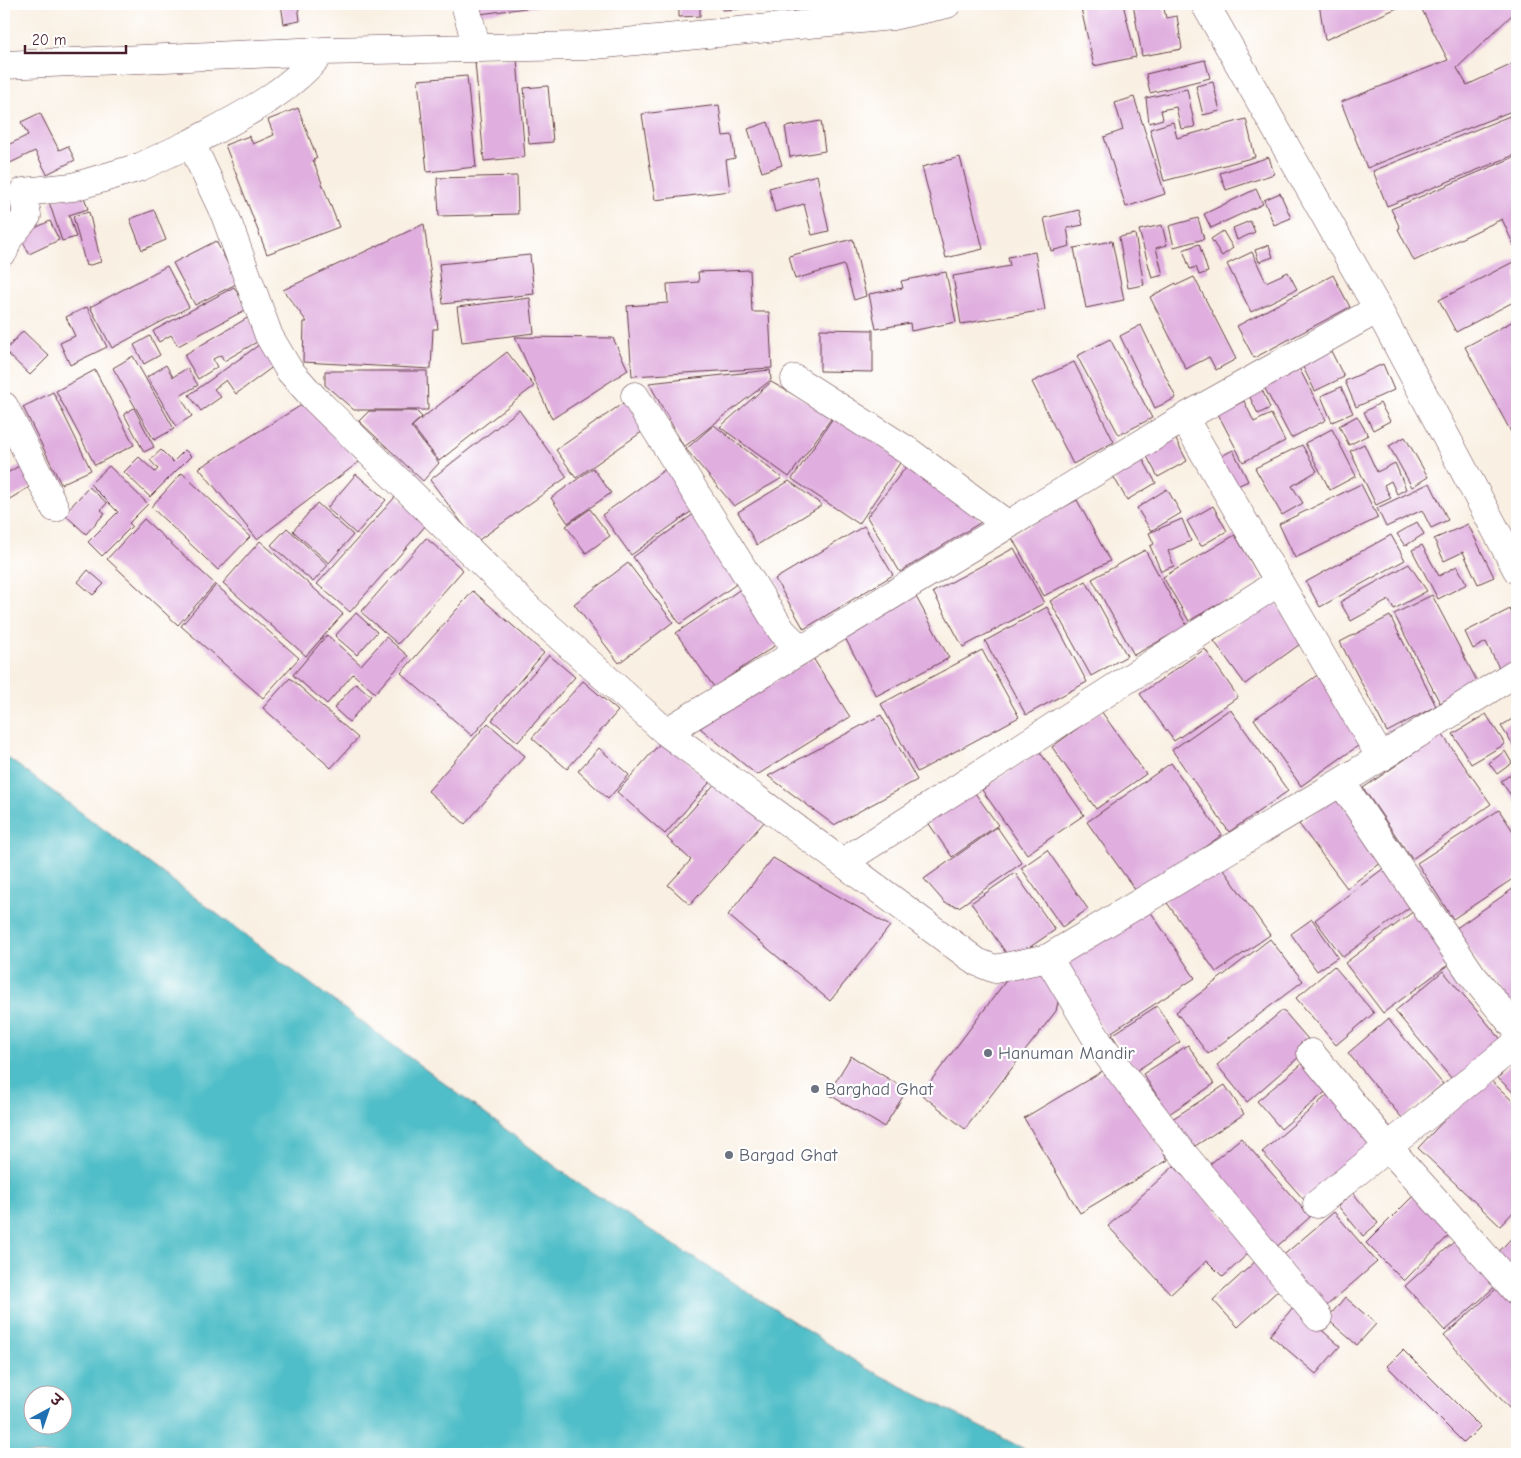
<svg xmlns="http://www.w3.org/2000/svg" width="1521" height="1458" font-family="'Comic Neue','Playpen Sans Deva',sans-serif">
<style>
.water{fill:#50bec8;stroke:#4d6e7a;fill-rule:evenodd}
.building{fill:#e0afdf}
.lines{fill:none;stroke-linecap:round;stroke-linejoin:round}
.minor-casing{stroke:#643e47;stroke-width:29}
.minor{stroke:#fff;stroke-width:28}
.worship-dot{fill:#6b7280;stroke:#fff;stroke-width:2}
.labels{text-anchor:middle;stroke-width:4.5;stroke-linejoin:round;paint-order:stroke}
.worship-label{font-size:18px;fill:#5b616d;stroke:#fff;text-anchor:start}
</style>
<rect width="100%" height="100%" fill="#fff"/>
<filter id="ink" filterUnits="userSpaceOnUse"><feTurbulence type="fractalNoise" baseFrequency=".02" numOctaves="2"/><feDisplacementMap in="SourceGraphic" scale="10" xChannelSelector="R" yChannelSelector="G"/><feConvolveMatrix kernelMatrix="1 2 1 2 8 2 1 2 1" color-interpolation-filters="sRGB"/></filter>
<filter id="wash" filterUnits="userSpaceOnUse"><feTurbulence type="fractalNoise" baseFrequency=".0096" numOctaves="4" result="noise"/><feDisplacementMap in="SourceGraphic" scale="20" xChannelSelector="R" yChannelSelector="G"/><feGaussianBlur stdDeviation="1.12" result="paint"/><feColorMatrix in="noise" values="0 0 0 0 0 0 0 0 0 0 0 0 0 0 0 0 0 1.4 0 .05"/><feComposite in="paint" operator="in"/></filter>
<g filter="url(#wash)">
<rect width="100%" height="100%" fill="#f9f0e3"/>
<path class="water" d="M4,755L579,1184L866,1368L1034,1454H4ZM32,1396H62V1426H32Z"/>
<g id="blocks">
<path class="building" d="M281,4H298L300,21L284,24Z
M332,4H347L334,8Z
M470,4H549V5L472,15Z
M679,4H700V16L679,17Z
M721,4H739L740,9L722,10Z
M758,4H779L780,7L758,9Z
M782,4H805V9L784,12Z
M1080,4H1123L1136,57L1094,66Z
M1133,4H1163L1166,18L1177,16L1182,49L1142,56Z
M1319,4H1406L1325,40Z
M1419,4H1517V10L1457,68L1467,85L1517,62V109L1367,168L1341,102L1448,60Z
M517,59L525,157L484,161L475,62Z
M1205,60L1210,78L1150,93L1146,74Z
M467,76L476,167L427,172L418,80Z
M1213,82L1220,111L1203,115L1196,86Z
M548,86L553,142L529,144L524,88Z
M1187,89L1195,127L1181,129L1176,107L1161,110L1163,119L1149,123L1146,98Z
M1134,97L1165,194L1126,207L1104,137L1123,130L1115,103Z
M719,105L723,136L732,135L735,158L726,160L730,191L655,200L642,114Z
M298,108L317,158L313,160L339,227L267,254L225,145L249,136L253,144L274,135L268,120Z
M40,113L59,150L68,146L75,160L47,174L35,151L6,165L4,160V147L28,135L21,122Z
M1517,113V154L1387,206L1373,171Z
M1246,119L1255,157L1164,181L1150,129L1173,122L1177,138Z
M821,121L825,151L790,157L785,127Z
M768,122L782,165L762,172L748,129Z
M1517,156V244L1514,246L1502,219L1414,261L1398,229L1400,228L1391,209Z
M960,157L983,249L946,258L922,167Z
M1269,157L1274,174L1226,190L1220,173Z
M817,175L829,231L812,235L804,204L775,212L769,188Z
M517,176L518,214L439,216L437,178Z
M1256,189L1263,204L1211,228L1204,214Z
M82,191L88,209L69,215L76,237L62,241L49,202Z
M1280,193L1291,218L1274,225L1264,200Z
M4,197L21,211L4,232Z
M154,210L166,240L142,250L130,219Z
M1079,210L1083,225L1067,228L1070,246L1051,251L1044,218Z
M89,212L101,262L86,266L73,216Z
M1198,218L1204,239L1174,247L1169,226Z
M50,221L59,240L29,254L20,235Z
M1250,221L1255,232L1237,240L1233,228Z
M424,224L438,329H433L431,369L303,362L304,322H307L283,290Z
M1162,225L1167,245L1156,248L1163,275L1152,278L1139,230Z
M1223,231L1233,248L1222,256L1211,239Z
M1135,234L1144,285L1128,288L1119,237Z
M853,239L866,296L854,300L844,265L795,279L789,256Z
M216,241L238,283L195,305L173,263Z
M1112,241L1124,300L1086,308L1074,248Z
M1199,244L1208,272L1199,275L1196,267L1190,269L1183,250Z
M1269,245L1273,257L1259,262L1255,250Z
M1035,252L1045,310L961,324L953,276L1010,266L1008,257Z
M1252,252L1266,282L1288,272L1297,289L1251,312L1227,264Z
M530,255L534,294L443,304L439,264Z
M1517,260V300L1456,332L1439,300Z
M167,266L189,307L112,348L90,307Z
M750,270L752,312H769L772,368L632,376L627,306L668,303L667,284L699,282L698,272Z
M946,272L956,322L911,331L910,323L876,329L869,294L903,288L901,281Z
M1333,275L1350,307L1254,358L1237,326Z
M1194,277L1236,359L1216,370L1209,357L1186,369L1150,297L1176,283L1177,285Z
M234,287L247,309L178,346L171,335L159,342L153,331Z
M530,298L534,333L462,342L457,307Z
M87,307L107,347L70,365L60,343L75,336L66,317Z
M249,317L262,339L224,361L221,355L213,359L217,367L198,379L184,355Z
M1517,319V443L1465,347Z
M1141,325L1176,398L1155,408L1120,336Z
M820,329L873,330V372L820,371Z
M23,331L49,356L30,375L5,351Z
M150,336L160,355L144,364L134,345Z
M515,337L613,338L628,370L552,419Z
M1110,339L1152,418L1119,435L1077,356Z
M263,342L278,363L236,394L226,380L214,389L221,397L201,411L189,395Z
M1329,347L1344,377L1315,391L1300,361Z
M507,352L534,386L439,461L412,426Z
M133,356L174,429L154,440L113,368Z
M1074,362L1114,442L1073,464L1032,382Z
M1297,364L1326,420L1291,438L1262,383Z
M1383,364L1394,390L1356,407L1345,381Z
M166,365L173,377L187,368L198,385L180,396L192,416L176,426L147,377Z
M95,370L134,445L95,465L56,391Z
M770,370L771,380L684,447L649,383Z
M325,371H427L428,410H354L325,385Z
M771,382L833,416L789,477L720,427Z
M1260,385L1270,408L1258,414L1247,391Z
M1341,387L1353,413L1332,422L1321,396Z
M53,392L91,470L61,484L23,407Z
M626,401L646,429L576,478L556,450Z
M1244,401L1254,422L1271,414L1285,441L1243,462L1218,414Z
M305,403L359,462L257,539L199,468Z
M1380,403L1390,421L1373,430L1364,412Z
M134,408L154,447L144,452L124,414Z
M519,410L567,477L476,542L430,480Z
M369,411H416L422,417L411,427L439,463L423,481L359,421Z
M835,415L902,460L859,524L792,479Z
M1357,416L1368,435L1349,445L1339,426Z
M714,425L782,478L734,506L686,449Z
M1332,429L1356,476L1330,490L1305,443Z
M1173,434L1187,461L1158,477L1144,451Z
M1405,437L1428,477L1412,487L1389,446Z
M1364,444L1377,472L1395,463L1406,489L1397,494L1391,481L1384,485L1391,498L1376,505L1350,451Z
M1302,445L1317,471L1292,486L1303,503L1282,515L1255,468Z
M161,450L173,462L185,450L191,456L150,497L124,472L139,457L155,472L158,469L150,460Z
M1233,450L1248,481L1229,490L1214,460Z
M1138,451L1156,483L1127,500L1109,469Z
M24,463L36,483L8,500L4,494V475Z
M674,463L703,503L631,555L602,515Z
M109,466L148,504L129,523L132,526L102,556L88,542L118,512L90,484Z
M907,466L983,521L900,572L867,517Z
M593,468L611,493L568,523L551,498Z
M182,473L250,537L218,570L151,507Z
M356,474L386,500L356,534L327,508Z
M789,481L822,505L757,545L738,512Z
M1430,483L1448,520L1431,528L1422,510L1386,527L1377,508Z
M1361,484L1378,518L1295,558L1279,524Z
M89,487L107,503L101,510L105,513L86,534L64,514Z
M1167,489L1181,513L1151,531L1137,508Z
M396,496L427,524L350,612L317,584Z
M1077,500L1110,561L1044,596L1011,536Z
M317,503L353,535L329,563L293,531Z
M705,506L752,573L680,624L633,557Z
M1213,506L1227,531L1201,546L1187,521Z
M590,509L610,536L586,553L566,526Z
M144,519L215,584L178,625L107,559Z
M1182,519L1191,541L1168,551L1174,566L1161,571L1150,546L1154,544L1149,533Z
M1417,522L1424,534L1405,546L1397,534Z
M1468,524L1494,577L1478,584L1463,552L1444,561L1434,539Z
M864,526L893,575L804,629L775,579Z
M287,528L328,565L313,582L271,545Z
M1235,535L1261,579L1189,621L1163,577Z
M1391,535L1405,560L1320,607L1306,582Z
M426,538L463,570L398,644L361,612Z
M260,541L343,614L306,656L223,583Z
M1422,545L1439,576L1457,566L1467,584L1438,599L1412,550Z
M1014,548L1044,603L963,647L933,592Z
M1145,550L1187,626L1134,655L1092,579Z
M628,563L673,622L619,663L574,604Z
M1409,564L1427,591L1394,609L1389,600L1351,621L1340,602Z
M88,570L104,584L93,595L78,582Z
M757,578L795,632L714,687L676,633Z
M1086,581L1127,656L1091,676L1050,601Z
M216,585L299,658L263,698L181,626Z
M473,591L544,653L472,736L401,673Z
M915,595L949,658L876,696L843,634Z
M1432,595L1478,683L1440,703L1394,614Z
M1273,599L1303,642L1245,684L1214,641Z
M1047,607L1087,682L1026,715L985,641Z
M1510,609L1517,625V661L1500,670L1486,642L1473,649L1465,632Z
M356,613L377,632L357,655L335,636Z
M1390,616L1436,706L1387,732L1340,642Z
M327,635L361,665L386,637L408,656L375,693L353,674L327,704L293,675Z
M1205,649L1238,697L1174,741L1140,694Z
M982,650L1019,717L917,772L881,704Z
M549,655L575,677L518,742L492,720Z
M813,658L850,717L757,775L700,728Z
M1319,674L1365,741L1301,786L1254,719Z
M290,678L358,738L331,768L263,708Z
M583,681L618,711L567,769L532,738Z
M356,683L371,696L349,722L334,708Z
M1230,709L1288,791L1229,832L1172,750Z
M1101,711L1146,774L1096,809L1052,747Z
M1486,714L1505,744L1471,764L1453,734Z
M881,715L917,780L834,825L768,776Z
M1517,716V745L1514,747L1501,726Z
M488,723L525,756L465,824L428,791Z
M1442,734L1491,804L1412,859L1363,788Z
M662,741L710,782L665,834L617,792Z
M599,748L629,775L608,799L578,771Z
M1039,751L1084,815L1027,854L982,790Z
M1505,751L1512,763L1497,774L1489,763Z
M1171,763L1222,835L1138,894L1087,822Z
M1516,771L1517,772V804L1501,781Z
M719,779L766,820L690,905L668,885L691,860L667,838Z
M972,789L998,825L952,857L927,821Z
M1337,796L1385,860L1347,888L1299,824Z
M1499,810L1513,831L1517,828V876L1453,919L1417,863Z
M997,827L1022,863L959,907L945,903L924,879Z
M1047,850L1088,909L1062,927L1021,868Z
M773,858L890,926L830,1001L728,915Z
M1219,863L1270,935L1216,972L1165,900Z
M1388,865L1415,903L1343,957L1315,920Z
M1015,873L1055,930L1011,960L971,903Z
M1517,886V1017L1455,929Z
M1148,908L1195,978L1107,1035L1061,965Z
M1414,911L1452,962L1383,1013L1345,963Z
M1312,919L1338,957L1317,971L1291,934Z
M1270,939L1303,981L1208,1054L1176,1012Z
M1334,966L1374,1013L1336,1045L1296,998Z
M1019,970L1047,973L1059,998L1056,1011L965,1129L921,1094L1008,978Z
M1443,971L1505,1044L1456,1084L1395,1011Z
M1157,1006L1180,1042L1136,1071L1112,1035Z
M1283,1010L1313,1045L1247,1102L1217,1065Z
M1388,1019L1443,1084L1402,1118L1348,1053Z
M1188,1045L1214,1084L1169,1114L1143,1074Z
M1318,1051L1341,1079L1281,1129L1257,1101Z
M851,1056L907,1090L884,1127L828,1094Z
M1517,1057V1096L1498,1078Z
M1111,1066L1168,1160L1080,1213L1024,1118Z
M1486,1076L1517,1105V1208L1500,1226L1418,1148Z
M1347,1078L1390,1127L1305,1201L1262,1152Z
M1225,1085L1244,1114L1189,1150L1169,1121Z
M1241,1138L1310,1217L1273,1250L1203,1170Z
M1174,1166L1253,1249L1223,1277L1207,1261L1171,1294L1108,1226Z
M1430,1179L1468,1216L1404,1281L1366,1243Z
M1353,1193L1378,1223L1363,1236L1338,1206Z
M1334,1212L1377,1262L1323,1309L1279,1259Z
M1465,1232L1506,1277L1445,1331L1405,1286Z
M1517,1232V1278L1494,1257Z
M1258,1259L1283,1286L1238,1327L1213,1300Z
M1507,1279L1517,1290V1403L1510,1409L1444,1336Z
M1345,1297L1376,1324L1357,1345L1327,1319Z
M1294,1306L1340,1346L1316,1374L1270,1335Z
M1403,1350L1480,1427L1464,1443L1387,1366Z"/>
</g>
</g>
<g filter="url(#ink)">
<use href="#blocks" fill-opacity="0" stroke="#643e47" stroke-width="1"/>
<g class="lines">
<defs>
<path id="minor" d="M465,4L477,48
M1205,4L1378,309L1517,570
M323,51C286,95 241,116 191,143L225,215L269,336L289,370L314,398L530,610L666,732L977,962L995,969L1048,958L1341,782L1517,672
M4,65L323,51L585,46L892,16L947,4
M4,251L8,239L27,216L23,192L73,187L140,167L191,143
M795,379L908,451L1008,525
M635,396L782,631L801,650
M4,406L55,508
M1184,418L1381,758
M666,732L1184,418L1378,309
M1341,782L1472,975L1517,1030
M843,862L1279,582
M1048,958L1101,1046L1176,1145L1318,1317
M1311,1053L1388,1147L1517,1292
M1317,1204L1517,1043"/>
</defs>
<use href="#minor" class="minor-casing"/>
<use href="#minor" class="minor"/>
</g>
</g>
<g class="worship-dot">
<circle cx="988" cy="1053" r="5"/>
<circle cx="815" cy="1089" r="5"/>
<circle cx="729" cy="1155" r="5"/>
</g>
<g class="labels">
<g class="worship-label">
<text x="998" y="1059">Hanuman Mandir</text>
<text x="825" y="1095">Barghad Ghat</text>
<text x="739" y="1161">Bargad Ghat</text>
</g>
</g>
<rect width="1521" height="1458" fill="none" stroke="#fff" stroke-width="20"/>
<g transform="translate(48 1410) rotate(40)"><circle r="24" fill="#ffffff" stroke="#b7a5aa"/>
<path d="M0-4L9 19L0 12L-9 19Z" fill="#1f6fb2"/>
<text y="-8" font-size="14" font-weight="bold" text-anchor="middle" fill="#4a1f2b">उ</text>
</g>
<path d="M25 45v8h101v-8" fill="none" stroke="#4a1f2b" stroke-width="2.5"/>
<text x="32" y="45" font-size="15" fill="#4a1f2b" stroke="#ffffff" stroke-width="4" paint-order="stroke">20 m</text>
</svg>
